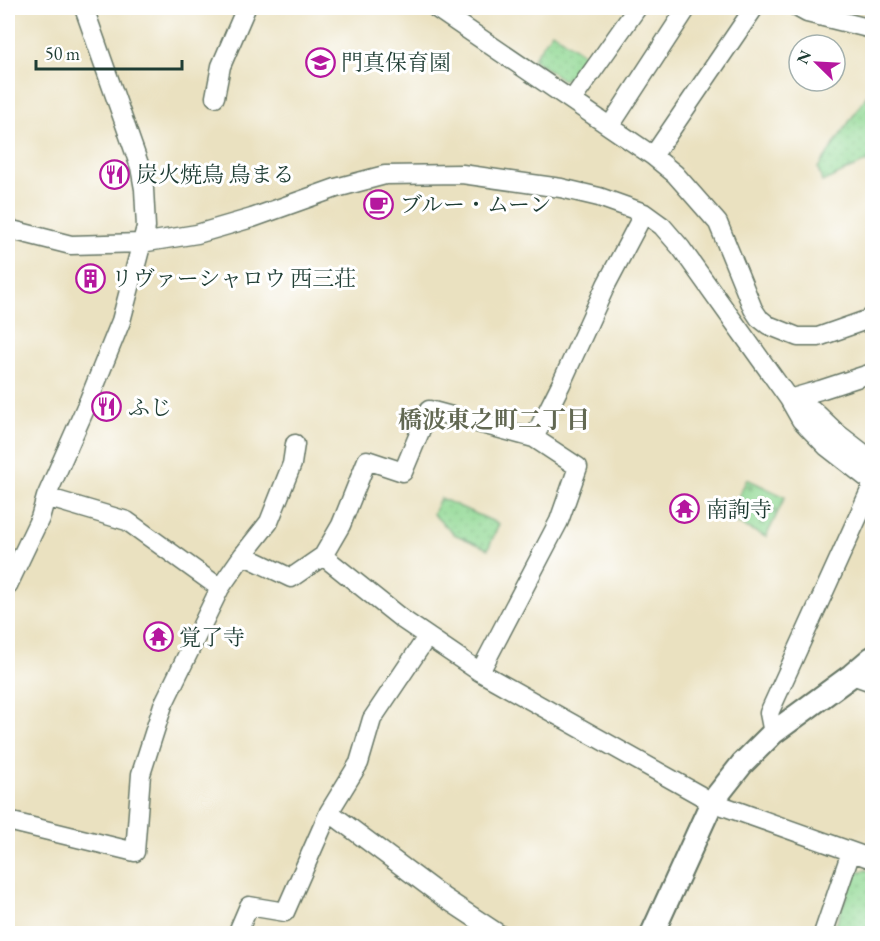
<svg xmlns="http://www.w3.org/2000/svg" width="880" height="941" font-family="'EB Garamond','Noto Serif JP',serif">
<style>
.cemetery{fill:url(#cemetery-stones);stroke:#588a64;stroke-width:1.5}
.park{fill:url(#park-dots);stroke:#588a64;stroke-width:1.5}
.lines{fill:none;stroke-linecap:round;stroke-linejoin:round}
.minor-casing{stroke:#667665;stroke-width:21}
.tertiary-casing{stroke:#667665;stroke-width:26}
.minor{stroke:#fff;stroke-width:18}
.tertiary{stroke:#fff;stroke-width:22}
.labels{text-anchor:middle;stroke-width:6;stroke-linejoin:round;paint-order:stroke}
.poi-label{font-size:22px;fill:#1f3d34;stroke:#fff;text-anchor:start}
.neighbourhood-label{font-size:24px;font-weight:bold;fill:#626852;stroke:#fff}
</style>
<defs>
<pattern id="cemetery-stones" width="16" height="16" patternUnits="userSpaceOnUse" patternTransform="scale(1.5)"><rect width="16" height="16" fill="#90d893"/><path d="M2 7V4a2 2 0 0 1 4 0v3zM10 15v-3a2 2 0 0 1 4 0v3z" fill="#7cba7f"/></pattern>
<pattern id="park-dots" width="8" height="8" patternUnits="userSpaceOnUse" patternTransform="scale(1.5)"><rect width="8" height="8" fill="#90d893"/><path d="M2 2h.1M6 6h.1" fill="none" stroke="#7cba7f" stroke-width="1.8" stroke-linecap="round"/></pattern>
</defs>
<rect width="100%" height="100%" fill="#fff"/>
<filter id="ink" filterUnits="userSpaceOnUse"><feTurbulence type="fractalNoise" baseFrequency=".0167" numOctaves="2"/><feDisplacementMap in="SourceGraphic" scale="12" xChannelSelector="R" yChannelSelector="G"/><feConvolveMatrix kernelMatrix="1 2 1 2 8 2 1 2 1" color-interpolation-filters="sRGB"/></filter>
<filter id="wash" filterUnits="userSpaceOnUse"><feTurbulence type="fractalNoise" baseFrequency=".008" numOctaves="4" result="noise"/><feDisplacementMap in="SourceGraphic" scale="24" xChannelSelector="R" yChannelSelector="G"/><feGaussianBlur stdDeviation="1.35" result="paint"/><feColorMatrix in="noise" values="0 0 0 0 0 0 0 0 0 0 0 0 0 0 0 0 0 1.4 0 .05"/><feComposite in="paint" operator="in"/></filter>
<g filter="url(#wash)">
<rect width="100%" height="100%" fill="#eae1c0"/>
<path class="cemetery" d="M747,479L785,497L766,537L728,519Z"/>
<path class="park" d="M552,32L586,56L571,77L563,80L533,59Z
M872,88V159L822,182L818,168Z
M440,498L499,524L488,549L454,534L433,514Z
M866,870L872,873V933H833L855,872Z"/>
</g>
<g filter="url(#ink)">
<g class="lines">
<defs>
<path id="minor" d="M436,8L653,156L675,174L718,223L753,309L759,318L768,325L798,337H818L872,318
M798,8L807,13L872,29
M215,97L221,66L246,8
M572,100L637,8
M610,126L687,8
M653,156L754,8
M8,229L71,245L141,243L197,234L252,218L336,188L385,175L462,174L561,188L599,197L644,213L662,226L681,248L789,399L801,420L827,447L872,482
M789,399L813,410L837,433L872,460
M789,399L820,390L872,373
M534,438L561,384L606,285L644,213
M46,497L127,521L220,588
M243,555L269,522L292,464L295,444
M323,556L341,525L367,460L403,472L429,410L534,438L578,467L559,521L480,672
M8,585L40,518L46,497L89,400L121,321L146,227L144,189L140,167L84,8
M852,675L872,682
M773,733L769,713L872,486
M329,812L443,897L499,934
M8,821L135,852L141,774L163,705L220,588L243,555L291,578L323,556L402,619L480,672L712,802L872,859
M237,934L249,906L285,912L329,812L359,763L372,719L427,637
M823,934L851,852"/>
<path id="tertiary" d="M652,934L712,802L742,764L773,733L852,675L872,658"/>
</defs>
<use href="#minor" class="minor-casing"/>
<use href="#tertiary" class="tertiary-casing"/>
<use href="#minor" class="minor"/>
<use href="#tertiary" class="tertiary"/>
</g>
</g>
<defs>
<symbol id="school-ring" viewBox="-11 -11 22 22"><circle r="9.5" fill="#fff" stroke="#b5179e" stroke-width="1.5"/><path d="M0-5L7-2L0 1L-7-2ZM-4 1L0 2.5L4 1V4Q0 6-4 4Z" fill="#b5179e"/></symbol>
<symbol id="restaurant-ring" viewBox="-11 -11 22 22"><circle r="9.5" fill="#fff" stroke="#b5179e" stroke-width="1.5"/><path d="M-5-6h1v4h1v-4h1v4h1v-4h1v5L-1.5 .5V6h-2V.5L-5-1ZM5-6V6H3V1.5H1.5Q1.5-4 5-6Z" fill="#b5179e"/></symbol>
<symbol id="cafe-ring" viewBox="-11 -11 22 22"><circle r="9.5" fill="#fff" stroke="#b5179e" stroke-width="1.5"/><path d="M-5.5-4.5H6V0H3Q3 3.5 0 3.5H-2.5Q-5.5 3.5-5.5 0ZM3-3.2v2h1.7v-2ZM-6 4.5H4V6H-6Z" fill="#b5179e"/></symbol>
<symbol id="building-ring" viewBox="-11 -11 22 22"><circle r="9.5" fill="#fff" stroke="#b5179e" stroke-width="1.5"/><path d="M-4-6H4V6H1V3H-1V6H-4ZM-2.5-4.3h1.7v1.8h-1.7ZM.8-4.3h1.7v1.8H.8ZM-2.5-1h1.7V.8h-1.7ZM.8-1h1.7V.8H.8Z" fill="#b5179e"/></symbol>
<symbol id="temple-ring" viewBox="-11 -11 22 22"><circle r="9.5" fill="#fff" stroke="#b5179e" stroke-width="1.5"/><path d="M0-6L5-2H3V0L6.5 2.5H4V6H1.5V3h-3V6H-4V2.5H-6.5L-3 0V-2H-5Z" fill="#b5179e"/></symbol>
</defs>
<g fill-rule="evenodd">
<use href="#school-ring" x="304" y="46" width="33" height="33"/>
<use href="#restaurant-ring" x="98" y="158" width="33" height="33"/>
<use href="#cafe-ring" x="362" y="188" width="33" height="33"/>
<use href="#building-ring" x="74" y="262" width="33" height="33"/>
<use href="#restaurant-ring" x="90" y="390" width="33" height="33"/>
<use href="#temple-ring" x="668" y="492" width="33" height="33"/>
<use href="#temple-ring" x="142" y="620" width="33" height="33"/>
</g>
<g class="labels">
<g class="poi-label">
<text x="341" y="70">門真保育園</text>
<text x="136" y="182">炭火焼鳥 鳥まる</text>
<text x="400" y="212">ブルー・ムーン</text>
<text x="111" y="286">リヴァーシャロウ 西三荘</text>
<text x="128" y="415">ふじ</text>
<text x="706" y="517">南詢寺</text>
<text x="179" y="645">覚了寺</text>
</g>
<g class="neighbourhood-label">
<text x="494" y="428">橋波東之町二丁目</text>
</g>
</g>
<rect width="880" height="941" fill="none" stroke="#fff" stroke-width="30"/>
<g transform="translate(817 63) rotate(294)"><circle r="28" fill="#ffffff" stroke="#a5b1ae" stroke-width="1.5"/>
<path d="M0-4.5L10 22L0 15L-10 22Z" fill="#b5179e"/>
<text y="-9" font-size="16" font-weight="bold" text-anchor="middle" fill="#1f3d34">N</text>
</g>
<path d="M36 60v9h146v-9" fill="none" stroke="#1f3d34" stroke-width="3"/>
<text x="45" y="60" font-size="18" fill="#1f3d34" stroke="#ffffff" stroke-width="4.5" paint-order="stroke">50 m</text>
</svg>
